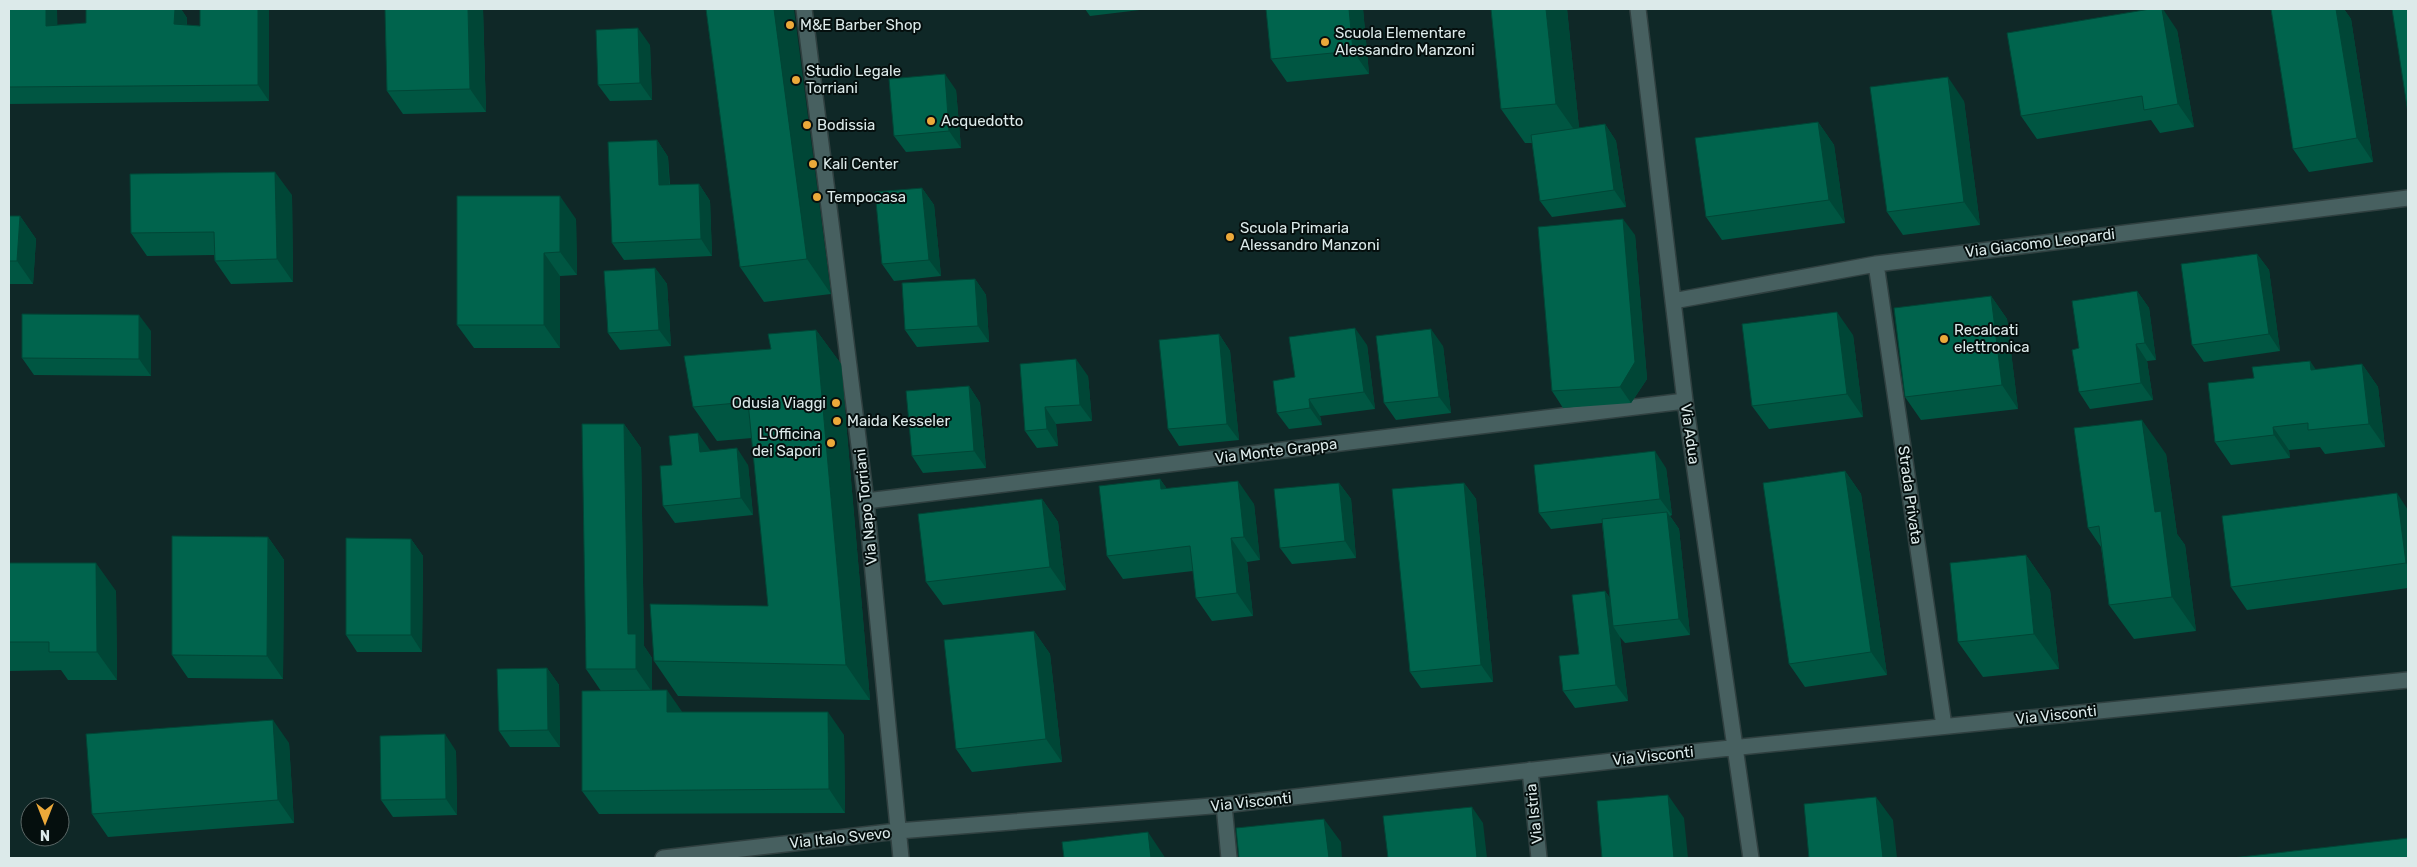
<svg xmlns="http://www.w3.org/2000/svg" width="2417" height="867" font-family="Rubik,sans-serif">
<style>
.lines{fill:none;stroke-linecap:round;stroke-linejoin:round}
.minor-casing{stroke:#304040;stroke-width:18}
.minor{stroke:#476060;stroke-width:15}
.wall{fill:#005642}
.shaded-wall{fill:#004636}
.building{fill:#00644d;stroke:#004636}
.poi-dot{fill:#eca93a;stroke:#050f0e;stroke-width:2}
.labels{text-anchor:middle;stroke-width:4;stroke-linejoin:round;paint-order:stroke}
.poi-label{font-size:15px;fill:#dceaea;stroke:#050f0e;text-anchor:start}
.street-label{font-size:15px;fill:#dceaea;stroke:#050f0e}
</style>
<rect width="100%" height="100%" fill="#0f2827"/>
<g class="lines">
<defs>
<path id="minor" d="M804,9L866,501L901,858
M1638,9L1685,401L1751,858
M1876,264L1944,726
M1673,301L1876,264L2408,198
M866,501L1685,401
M1530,770L1539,858
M1224,805L1229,858
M663,858L898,831L1224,805L1701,751L2408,680"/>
</defs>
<use href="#minor" class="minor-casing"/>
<use href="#minor" class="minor"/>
</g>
<path class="wall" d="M9,9H57V25L86,23V9H181L187,18V25L200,26L269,9V101L9,104Z
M385,9H483L486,112L403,114L387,91Z
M706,9L831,294L764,302L740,267Z
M1085,9H1148L1090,16Z
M1266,9H1363L1369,74L1287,82L1271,59Z
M1491,9H1567L1579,128L1605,124L1616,141L1626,207L1552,217L1540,201L1532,143H1525L1501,109Z
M2271,9H2344L2351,19L2373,162L2309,172L2293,149Z
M2177,30L2194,127L2160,133L2151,120L2037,139L2021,116Z
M650,45L652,100L610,101L598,85Z
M956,90L961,148L906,152L894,136Z
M1964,101L1980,225L1903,235L1887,212Z
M1818,122L1834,145L1845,223L1722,240L1706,217Z
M657,140L668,157L670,185L699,184L710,201L712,256L624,260L612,243Z
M922,188L934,205L941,276L894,281L882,264Z
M292,195L293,282L231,284L215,261L214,255L147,256L131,233Z
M9,216H20L36,239L33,284H9Z
M576,219L577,275L560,276V348H474L457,325Z
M1635,235L1647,379L1631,403L1563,408L1552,391Z
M2257,254L2269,270L2280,351L2204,362L2192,345Z
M655,268L667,284L671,346L620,350L608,333Z
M975,279L986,295L989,342L917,347L905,330Z
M2137,291L2149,308L2156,360L2147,361L2153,400L2090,409L2079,392V348Z
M1991,296L2007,319L2018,409L1921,420L1905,397Z
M816,330L841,364L870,700L678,696L654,661L768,606L752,438L717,441L693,407L771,349Z
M151,331V376L34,375L22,358Z
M1219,334L1230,351L1239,440L1179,446L1168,429Z
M1853,335L1863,417L1769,429L1752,406Z
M1367,345L1375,409L1320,416L1322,425L1289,429L1277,413L1295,377Z
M1443,346L1451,413L1396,420L1384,403Z
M1020,364L1088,376L1092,421L1056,424L1058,446L1037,448L1025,431Z
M2362,364L2378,387L2385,447L2325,454L2320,447L2289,450L2290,458L2231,465L2215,442L2254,378Z
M969,386L980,403L986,468L923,473L912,456Z
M624,424L641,448L644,646L652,658V690L682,712L844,735L845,813L599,814L582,791L601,691L586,669Z
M710,450V451L748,465L753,515L675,523L663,506L672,465Z
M2166,454L2177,534L2185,545L2196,631L2134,639L2109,605L2101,547L2088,528Z
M1666,468L1672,515L1670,516L1679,529L1690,635L1625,643L1620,637L1628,701L1575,708L1563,691L1605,591L1610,598L1602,523L1551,529L1539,513Z
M1845,471L1861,494L1887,675L1805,687L1789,664Z
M1160,479L1167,489L1254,504L1260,560L1247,562L1253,616L1212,621L1196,598L1193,571L1123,579L1107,556Z
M1339,483L1351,499L1356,558L1292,564L1280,548Z
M1464,483L1476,499L1493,682L1421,688L1410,672Z
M1042,499L1058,522L1066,590L943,605L926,582Z
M2408,510V588L2247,610L2231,587Z
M268,537L284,560L283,679L188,678L172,655Z
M411,539L423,556L422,652H357L346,635Z
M2026,555L2050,590L2059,669L1983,677L1958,642Z
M9,563L116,591L117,680H68L61,670L9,671Z
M1034,631L1050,654L1062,762L972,772L956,749Z
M547,668L559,685L560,747H510L499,731Z
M289,743L294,823L108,837L92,814Z
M456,751L457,815L393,817L381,800Z"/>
<path class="shaded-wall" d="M46,9H57L58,42L46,26Z
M175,9H181L187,18L186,41L174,24Z
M258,9H269V101L258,85Z
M468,9H483L486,112L470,89Z
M774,9H794L831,294L807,259Z
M1349,9H1363L1369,74L1353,51Z
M1546,9H1567L1580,138L1556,104Z
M2162,9H2163L2177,30L2194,127L2178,104Z
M2336,9H2344L2351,19L2373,162L2357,138Z
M638,28L650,45L652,100L640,83Z
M945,74L956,90L961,148L949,131Z
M1948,77L1964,101L1980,225L1964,202Z
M1818,122L1834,145L1845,223L1829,200Z
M1605,124L1616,141L1626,207L1614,190Z
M657,140L668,157L670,202L659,185Z
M275,172L292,195L293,282L277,259Z
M699,184L710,201L712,256L701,239Z
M922,188L934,205L941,276L929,260Z
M560,196L576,219L577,275L560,252Z
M20,216L36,239L33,284L17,261Z
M1623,219L1635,235L1647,379L1631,403L1620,387Z
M544,253L560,276V348L544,325Z
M2257,254L2269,270L2280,351L2269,334Z
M655,268L667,284L671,346L659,330Z
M975,279L986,295L989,342L978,326Z
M2137,291L2149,308L2156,360L2145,343Z
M1991,296L2007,319L2018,409L2002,385Z
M1837,312L1853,335L1863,417L1847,394Z
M139,315L151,331V376L139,359Z
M1355,328L1367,345L1375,409L1364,392Z
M1431,329L1443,346L1451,413L1439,397Z
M816,330L841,364L870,700L846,665Z
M1219,334L1230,351L1239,440L1227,424Z
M2136,344L2147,361L2153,400L2141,383Z
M1076,359L1088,376L1092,421L1080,405Z
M2310,361L2326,384L2311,370Z
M2362,364L2378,387L2385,447L2369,424Z
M969,386L980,403L986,468L974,451Z
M1309,399L1320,416L1322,425L1310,408Z
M1045,407L1056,424L1058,446L1047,429Z
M2142,420L2166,454L2177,534L2185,545L2196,631L2172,597L2155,512Z
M624,424L641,448L644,646L652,658V692L636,669L628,634Z
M2273,427L2289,450L2290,458L2274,435Z
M698,433L710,450L712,468L700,452Z
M737,448L748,465L753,515L741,498Z
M1655,451L1666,468L1672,515L1660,499Z
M1845,471L1861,494L1887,675L1871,652Z
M1160,479L1177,503L1161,489Z
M1238,481L1254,504L1260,560L1244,537Z
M1339,483L1351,499L1356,558L1345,541Z
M1464,483L1476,499L1493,682L1481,665Z
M2397,493L2408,510V566L2406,563Z
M1042,499L1058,522L1066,590L1050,567Z
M1667,512L1679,529L1690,635L1679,619Z
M268,537L284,560L283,679L267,656Z
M1231,538L1247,562L1253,616L1237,593Z
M411,539L423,556L422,652L411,635Z
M2026,555L2050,590L2059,669L2034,634Z
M96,563L116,591L117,680L97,652Z
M1605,591L1617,608L1613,626L1620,637L1628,701L1616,685Z
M1034,631L1050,654L1062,762L1046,739Z
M547,668L559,685L560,747L548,730Z
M667,690L683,713L667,712Z
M828,712L844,735L845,813L829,789Z
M273,720L289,743L294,823L278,800Z
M445,734L456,751L457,815L446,799Z
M1668,795L1684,818L1688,858H1674Z
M1876,797L1893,820L1897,858H1883Z
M1472,807L1483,823L1487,858H1477Z
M1324,819L1341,842L1342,858H1329Z
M1148,832L1164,856L1165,858H1151Z"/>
<path class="building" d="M9,9H46V26L86,23V9H175L174,24L200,26V9H258V85L9,87Z
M385,9H468L470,89L387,91Z
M706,9H774L807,259L740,267Z
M1266,9H1349L1353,51L1271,59Z
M1491,9H1546L1556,104L1501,109Z
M2150,9H2162L2178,104L2144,110L2142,96L2021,116L2007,33Z
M2271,9H2336L2357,138L2293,149Z
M2392,9H2408V113Z
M638,28L640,83L598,85L596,30Z
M945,74L949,131L894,136L889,79Z
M1948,77L1964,202L1887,212L1870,87Z
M1818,122L1829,200L1706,217L1695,138Z
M1605,124L1614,190L1540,201L1531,135Z
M657,140L659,185L699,184L701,239L612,243L608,142Z
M275,172L277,259L215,261L214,232L131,233L130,174Z
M922,188L929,260L882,264L875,192Z
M457,196H560V252L544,253V325H457Z
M9,216H20L17,261H9Z
M1623,219L1635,362L1620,387L1552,391L1538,227Z
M2257,254L2269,334L2192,345L2181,264Z
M655,268L659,330L608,333L604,271Z
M975,279L978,326L905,330L902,283Z
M2137,291L2145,343L2136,344L2141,383L2079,392L2072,350L2079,348L2072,301Z
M1991,296L2002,385L1905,397L1894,308Z
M1837,312L1847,394L1752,406L1742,324Z
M22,314L139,315V359L22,358Z
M1355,328L1364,392L1309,399L1310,408L1277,413L1273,381L1295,377L1289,337Z
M1431,329L1439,397L1384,403L1376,336Z
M816,330L846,665L654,661L650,604L768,606L748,402L693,407L684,356L771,349L768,334Z
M1219,334L1227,424L1168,429L1159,340Z
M1076,359L1080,405L1045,407L1047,429L1025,431L1020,364Z
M2310,361L2311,370L2362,364L2369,424L2308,430V423L2273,427L2274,435L2215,442L2208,383L2254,378L2252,367Z
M969,386L974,451L912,456L906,391Z
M2142,420L2155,512L2161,511L2172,597L2109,605L2099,526L2088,528L2074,428Z
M582,424H624L628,634H636V669H586Z
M698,433L700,452L737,448L741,498L663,506L660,466L672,465L669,436Z
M1655,451L1660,499L1539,513L1534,465Z
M1845,471L1871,652L1789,664L1763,483Z
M1160,479L1161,489L1238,481L1244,537L1231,538L1237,593L1196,598L1190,546L1107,556L1099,486Z
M1339,483L1345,541L1280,548L1274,489Z
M1464,483L1481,665L1410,672L1392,489Z
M2397,493L2406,563L2231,587L2222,516Z
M1042,499L1050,567L926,582L918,514Z
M1667,512L1679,619L1613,626L1602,519Z
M172,536L268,537L267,656L172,655Z
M346,538L411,539V635H346Z
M2026,555L2034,634L1958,642L1950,563Z
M9,563H96L97,652H49V642H9Z
M1605,591L1616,685L1563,691L1559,656L1579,654L1572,595Z
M1034,631L1046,739L956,749L944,640Z
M547,668L548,730L499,731L497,669Z
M667,690V712H828L829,789L582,791V691Z
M273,720L278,800L92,814L86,734Z
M445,734L446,799L381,800L380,736Z
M1668,795L1674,858H1602L1597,801Z
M1876,797L1883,858H1809L1804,804Z
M1472,807L1477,858H1388L1383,816Z
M1324,819L1329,858H1239L1236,828Z
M1148,832L1151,858H1064L1062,842Z
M2408,838V858H2232Z"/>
<g class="poi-dot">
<circle cx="790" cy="25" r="5"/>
<circle cx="1325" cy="42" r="5"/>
<circle cx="796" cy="80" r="5"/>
<circle cx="931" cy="121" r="5"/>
<circle cx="807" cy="125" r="5"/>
<circle cx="813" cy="164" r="5"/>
<circle cx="817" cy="197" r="5"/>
<circle cx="1230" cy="237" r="5"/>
<circle cx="1944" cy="339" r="5"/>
<circle cx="836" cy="403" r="5"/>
<circle cx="837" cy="421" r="5"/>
<circle cx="831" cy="443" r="5"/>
</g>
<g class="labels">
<g class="poi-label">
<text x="800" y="30">M&amp;E Barber Shop</text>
<text x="1335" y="38">Scuola Elementare<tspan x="1335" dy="17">Alessandro Manzoni</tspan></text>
<text x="806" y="76">Studio Legale<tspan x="806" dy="17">Torriani</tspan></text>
<text x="941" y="126">Acquedotto</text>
<text x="817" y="130">Bodissia</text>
<text x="823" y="169">Kali Center</text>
<text x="827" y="202">Tempocasa</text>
<text x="1240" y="233">Scuola Primaria<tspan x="1240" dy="17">Alessandro Manzoni</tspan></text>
<text x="1954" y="335">Recalcati<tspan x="1954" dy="17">elettronica</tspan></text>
<text x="826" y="408" text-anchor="end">Odusia Viaggi</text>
<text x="847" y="426">Maida Kesseler</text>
<text x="821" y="439" text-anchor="end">L'Officina<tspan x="821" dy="17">dei Sapori</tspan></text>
</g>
<g class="street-label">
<text transform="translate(2040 243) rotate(-7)" y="5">Via Giacomo Leopardi</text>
<text transform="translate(1690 434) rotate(82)" y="5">Via Adua</text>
<text transform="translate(1276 451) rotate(-7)" y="5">Via Monte Grappa</text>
<text transform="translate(1910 495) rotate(82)" y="5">Strada Privata</text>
<text transform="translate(866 507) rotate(-96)" y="5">Via Napo Torriani</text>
<text transform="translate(2056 715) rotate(-6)" y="5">Via Visconti</text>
<text transform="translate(1653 756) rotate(-6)" y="5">Via Visconti</text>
<text transform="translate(1251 802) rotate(-6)" y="5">Via Visconti</text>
<text transform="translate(1534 814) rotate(-96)" y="5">Via Istria</text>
<text transform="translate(840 838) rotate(-6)" y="5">Via Italo Svevo</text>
</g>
</g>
<rect width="2417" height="867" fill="none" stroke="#dceaea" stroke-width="20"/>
<g transform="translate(45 822) rotate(180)"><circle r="24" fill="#050f0e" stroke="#5b6766"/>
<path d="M0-4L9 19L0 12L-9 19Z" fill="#eca93a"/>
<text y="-8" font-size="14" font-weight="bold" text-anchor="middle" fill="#dceaea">N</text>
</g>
</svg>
